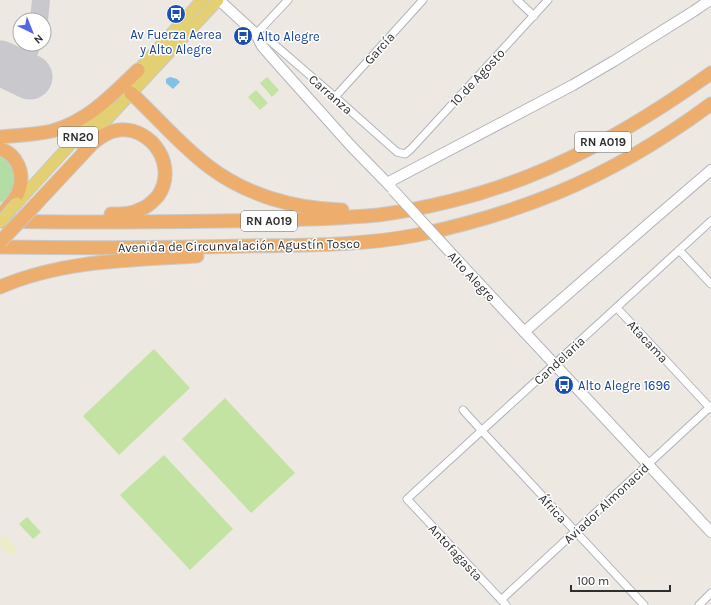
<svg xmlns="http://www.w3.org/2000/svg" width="711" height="605" font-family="Karla,sans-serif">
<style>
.green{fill:#b4dda5}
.sand{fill:#eeebc9}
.pitch{fill:#c3e3a2}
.water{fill:#82c1e2}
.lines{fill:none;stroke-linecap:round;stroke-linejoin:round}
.taxiway{stroke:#c9c8cc;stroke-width:18}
.runway{stroke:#c9c8cc;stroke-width:45}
.street-casing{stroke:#b2b3bc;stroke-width:9}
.secondary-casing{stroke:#b2b3bc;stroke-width:12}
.primary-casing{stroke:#c9c9c9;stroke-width:13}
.highway-casing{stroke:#c9c9c9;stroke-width:15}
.street{stroke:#fff;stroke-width:7}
.secondary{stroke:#fff;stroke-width:10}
.primary{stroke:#e2d072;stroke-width:11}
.highway{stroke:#edae6d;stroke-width:13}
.secondary-bridge-casing{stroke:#b2b3bc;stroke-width:12;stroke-linecap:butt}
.primary-bridge-casing{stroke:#c9c9c9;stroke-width:13;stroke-linecap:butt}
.highway-bridge-casing{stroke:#c9c9c9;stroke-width:15;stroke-linecap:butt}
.secondary-bridge{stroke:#fff;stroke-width:10}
.primary-bridge{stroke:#e2d072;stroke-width:11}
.highway-bridge{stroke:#edae6d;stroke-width:13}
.labels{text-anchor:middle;stroke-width:3;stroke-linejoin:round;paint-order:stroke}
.shield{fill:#fff;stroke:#6d6d6d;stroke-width:1}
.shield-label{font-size:12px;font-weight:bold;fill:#2e2e2e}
.transit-label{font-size:13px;fill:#164399;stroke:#fff;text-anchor:start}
.street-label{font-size:13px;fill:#2e2e2e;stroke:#fff}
</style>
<rect width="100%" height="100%" fill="#ede9e2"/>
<path class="green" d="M0,157L4,158L11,164L15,170L14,190L8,198L0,203Z"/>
<path class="sand" d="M4,535L18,550L11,557L0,546V540Z"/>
<path class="pitch" d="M267,77L279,90L272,97L260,83Z
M256,90L268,103L260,110L248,97Z
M154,349L190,388L119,455L83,416Z
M225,398L295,473L251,513L182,439Z
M164,455L233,529L190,570L120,495Z
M27,517L41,532L33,539L19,524Z"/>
<path class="water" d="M170,77L177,79L180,82L173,89L166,83V79Z"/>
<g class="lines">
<path class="taxiway" d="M39,20L41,0
M21,73L32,44"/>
<path class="runway" d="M0,63L30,77"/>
<defs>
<path id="street" d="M288,0L256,34L268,39L335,97L397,152L405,154L411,149L548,0
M517,0L534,16
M335,97L423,0
M679,250L711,284
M617,308L711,409
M463,410L482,431L644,605
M501,600L711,406
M506,605L407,499L711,221
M699,605L711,593"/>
<path id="secondary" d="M219,0L256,34L262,46L275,61L351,146L391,187
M387,183L573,85L614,61L694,11L710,0
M461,264L711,532
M524,332L654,219L711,170"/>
<path id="primary" d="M132,77L202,0
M82,146L218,0
M17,203L107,104"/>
<path id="highway" d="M131,93C157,117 180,145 208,166C246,195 294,209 342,210
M0,137C17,135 35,135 52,131C88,121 112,95 138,70
M0,149C17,154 25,173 19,190C17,198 10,204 5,211
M36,204L92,144C100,137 108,131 119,130C153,127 178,167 158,196C153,201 148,207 141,209C132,214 122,214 111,214
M0,221C74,223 147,222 221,221C273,220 325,220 378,215C402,212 427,207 451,201C547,178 631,130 711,73
M0,247C82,248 164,248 246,246C303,245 361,246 417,235C466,225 513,211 559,192C612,170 665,138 711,104
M0,287C62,260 131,260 197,256"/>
</defs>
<use href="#street" class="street-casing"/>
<use href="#secondary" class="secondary-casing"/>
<use href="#primary" class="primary-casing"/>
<use href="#highway" class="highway-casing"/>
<use href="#street" class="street"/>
<use href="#secondary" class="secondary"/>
<use href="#primary" class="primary"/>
<use href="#highway" class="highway"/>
<defs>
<path id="secondary-bridge" d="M393,190L461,264"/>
<path id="primary-bridge" d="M0,222L17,203"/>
<path id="highway-bridge" d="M0,242L36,204"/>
</defs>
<use href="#secondary-bridge" class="secondary-bridge-casing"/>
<use href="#primary-bridge" class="primary-bridge-casing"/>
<use href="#highway-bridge" class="highway-bridge-casing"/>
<use href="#secondary-bridge" class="secondary-bridge"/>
<use href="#primary-bridge" class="primary-bridge"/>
<use href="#highway-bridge" class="highway-bridge"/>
</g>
<defs>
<symbol id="bus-disc" viewBox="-11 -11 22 22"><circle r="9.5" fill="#1a4fb4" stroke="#fff"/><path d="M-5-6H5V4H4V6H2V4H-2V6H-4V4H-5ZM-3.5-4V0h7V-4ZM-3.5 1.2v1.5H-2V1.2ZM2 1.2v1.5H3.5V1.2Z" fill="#fff"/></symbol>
</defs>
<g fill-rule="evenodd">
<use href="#bus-disc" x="165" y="3" width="22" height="22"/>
<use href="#bus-disc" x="232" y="25" width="22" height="22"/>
<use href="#bus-disc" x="553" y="374" width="22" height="22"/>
</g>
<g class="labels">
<g class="shield">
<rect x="58" y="127" width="40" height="20" rx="3"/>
<rect x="575" y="132" width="56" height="20" rx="3"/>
<rect x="241" y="211" width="56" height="20" rx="3"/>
</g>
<g class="shield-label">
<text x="78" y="141">RN20</text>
<text x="603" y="146">RN A019</text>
<text x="269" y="225">RN A019</text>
</g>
<g class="transit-label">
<text x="176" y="39" text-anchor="middle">Av Fuerza Aerea<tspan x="176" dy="15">y Alto Alegre</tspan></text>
<text x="257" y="41">Alto Alegre</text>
<text x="578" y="390">Alto Alegre 1696</text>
</g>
<g class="street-label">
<text transform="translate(379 48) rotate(-48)" y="5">García</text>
<text transform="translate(477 77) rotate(-47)" y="5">10 de Agosto</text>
<text transform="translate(331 94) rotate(41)" y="5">Carranza</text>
<text transform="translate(239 245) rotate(-1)" y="5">Avenida de Circunvalación Agustín Tosco</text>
<text transform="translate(472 276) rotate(47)" y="5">Alto Alegre</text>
<text transform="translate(648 341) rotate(47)" y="5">Atacama</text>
<text transform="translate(559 360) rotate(-43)" y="5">Candelaria</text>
<text transform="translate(606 503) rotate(-43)" y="5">Aviador Almonacid</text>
<text transform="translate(553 508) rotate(47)" y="5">África</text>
<text transform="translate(456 552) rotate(47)" y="5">Antofagasta</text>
</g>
</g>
<g transform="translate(32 32) rotate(137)"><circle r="19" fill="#ffffff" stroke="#ababab"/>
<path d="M0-3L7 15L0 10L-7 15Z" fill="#5666e7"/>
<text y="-6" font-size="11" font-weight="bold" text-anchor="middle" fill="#2e2e2e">N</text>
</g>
<path d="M571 585v6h99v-6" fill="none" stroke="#2e2e2e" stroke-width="2"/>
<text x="577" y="585" font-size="12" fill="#2e2e2e" stroke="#ffffff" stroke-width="3" paint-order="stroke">100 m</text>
</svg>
